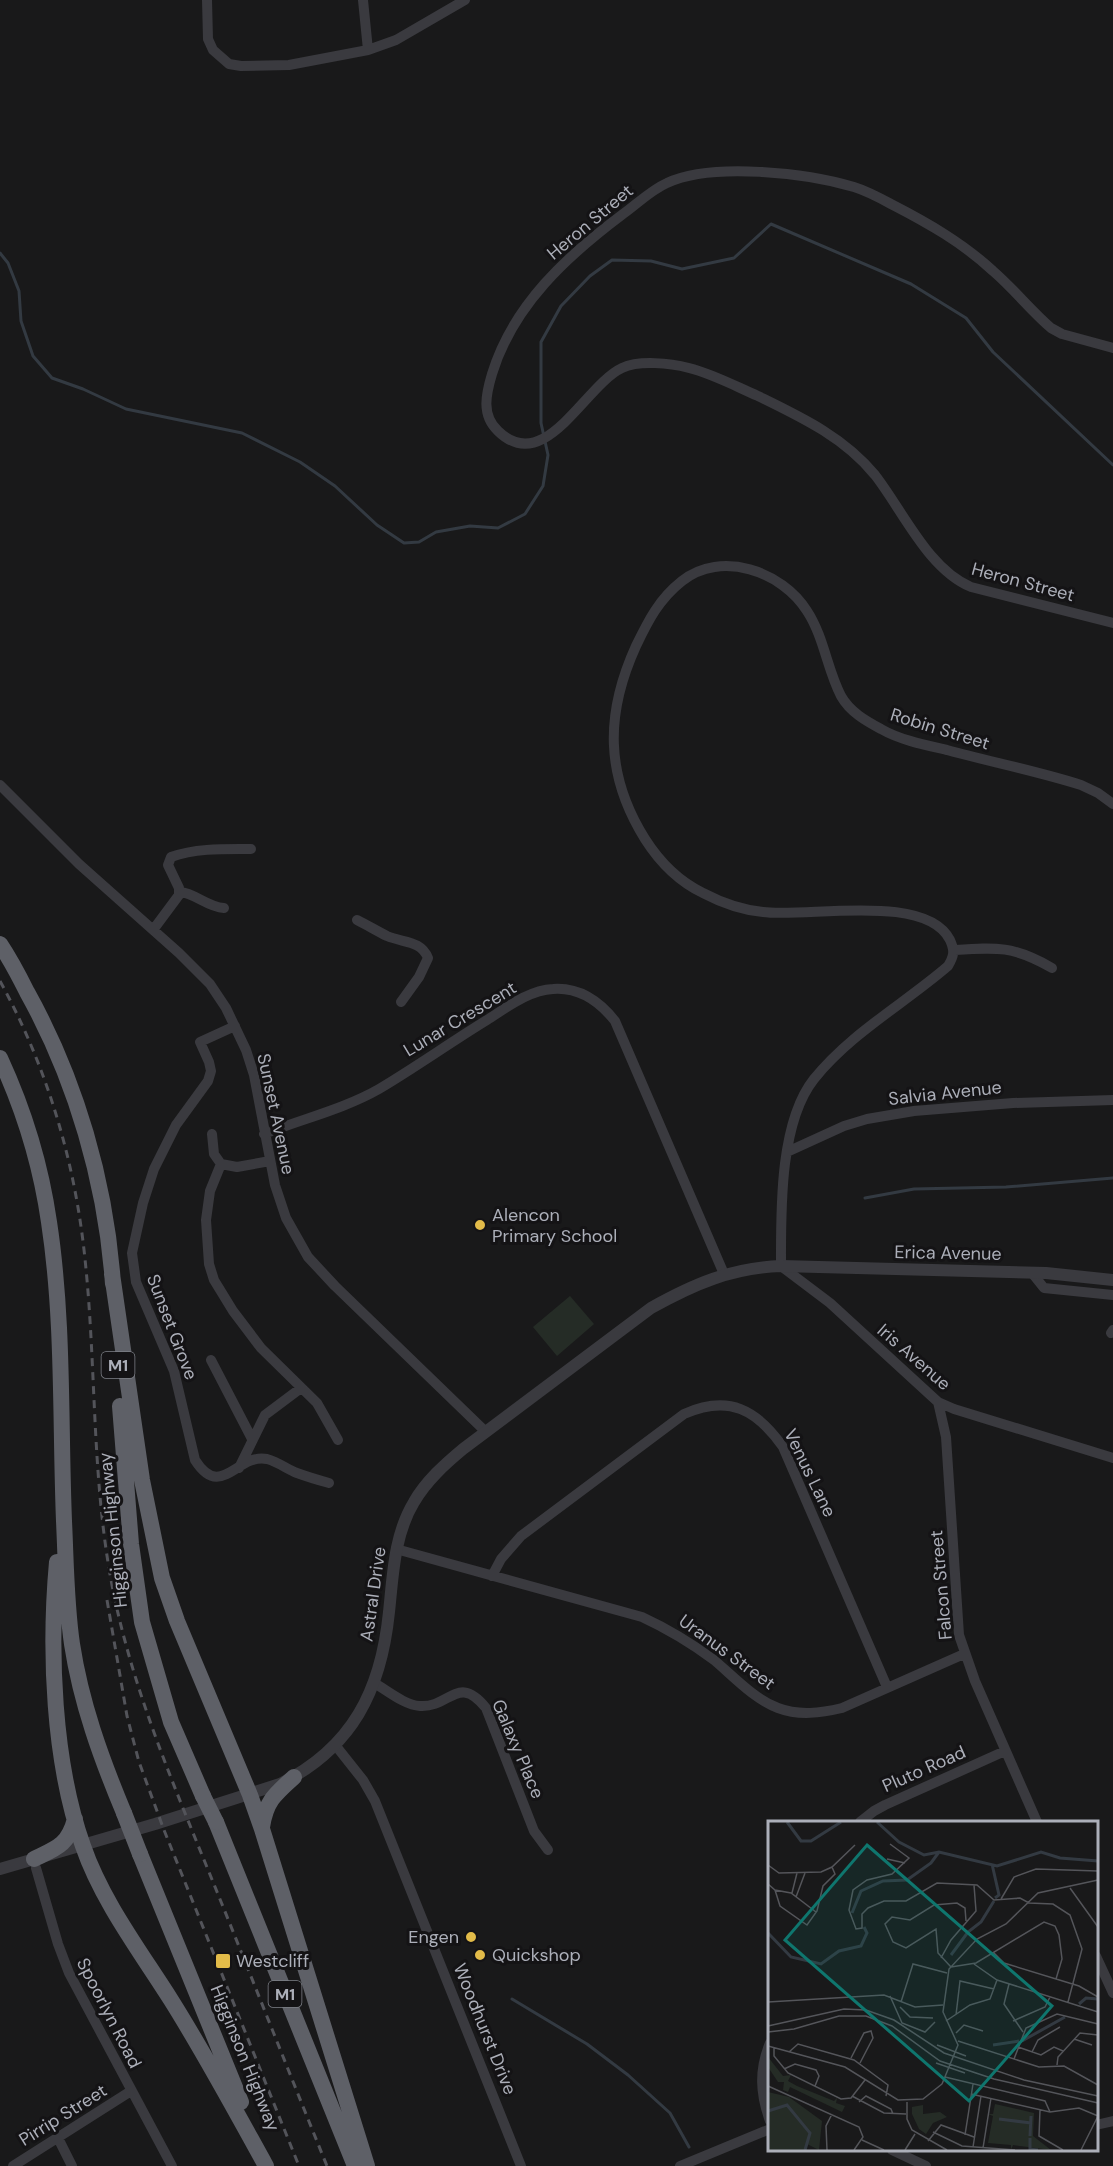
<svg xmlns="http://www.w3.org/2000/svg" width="1113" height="2166" font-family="'DM Sans',sans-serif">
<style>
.green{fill:#252c26}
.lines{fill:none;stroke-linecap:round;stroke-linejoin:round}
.stream{stroke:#333a42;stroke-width:3}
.minor{stroke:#3a3a3f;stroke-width:10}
.tertiary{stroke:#3a3a3f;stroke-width:12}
.trunk{stroke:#5e6067;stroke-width:16}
.rail{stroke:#53545a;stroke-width:3;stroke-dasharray:8 6;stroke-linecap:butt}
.trunk-bridge{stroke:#5e6067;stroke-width:16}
.poi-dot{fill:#e2bb49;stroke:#141315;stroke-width:2}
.labels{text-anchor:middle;stroke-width:6;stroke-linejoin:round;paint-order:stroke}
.shield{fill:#141315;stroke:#7e8088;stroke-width:1.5}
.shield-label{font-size:16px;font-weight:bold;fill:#acafb9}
.street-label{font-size:18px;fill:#acafb9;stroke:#141315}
.poi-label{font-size:18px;fill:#acafb9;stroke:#141315;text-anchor:start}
.inset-river{fill:none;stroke:#333a42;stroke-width:3}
.inset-road{fill:none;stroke:#54555a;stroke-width:1.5}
.view{fill:#0f766e;fill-opacity:0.15;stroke:#0f766e;stroke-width:3}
.inset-edge{fill:none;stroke:#acafb9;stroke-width:3}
</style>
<rect width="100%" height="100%" fill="#19191a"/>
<path class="green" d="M570,1296L594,1324L557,1356L533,1327Z"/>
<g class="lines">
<path class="stream" d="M0,253L8,263L19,291L21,321L33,356L52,378L83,389L126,409L242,433L300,462L335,486L377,525L404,543L419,542L436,532L470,526L498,528L525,514L543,486L548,455L541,423V342L561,306L590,276L612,260L651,261L682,269L734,258L771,224L911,284L966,318L993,352L1113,465
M865,1198L914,1189L1006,1187L1113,1178
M512,1999L587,2044L628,2075L670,2113L689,2147"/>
<path class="minor" d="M207,0L208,39L213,50L229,64L241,66L289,65L368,50L396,40L465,0
M363,0L368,50
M1113,348L1062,334L1051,328C1030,310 1014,289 993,271C963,243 928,223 891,204C880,198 867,191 854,187C807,173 712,162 667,183C651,190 637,204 623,214C567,256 513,305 492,374C486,394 481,415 498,431C545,477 585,385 622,368C639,360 670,363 689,368C713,374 735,386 758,396C801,417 844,437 875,475C903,511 928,569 971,587L1113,623
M0,785L79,864L179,953L210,984L226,1008L246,1050L254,1075L275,1185L286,1218L308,1257L335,1286L486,1432
M1113,804L1098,793L1081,785C1037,771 991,762 947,750C925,745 900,740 881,729C866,721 850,712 841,696C827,669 824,637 807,611C782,571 721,550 682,581C659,599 648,621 636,646C605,714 605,775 645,839C659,861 678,881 703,893C722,903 742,910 763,912C807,918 926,892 950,940C955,951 954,956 948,966C904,1004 851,1033 814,1079C779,1123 781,1212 781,1266L830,1303L938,1402L954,1409L1113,1458
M180,892C195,893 207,907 224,908
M357,920C367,925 377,931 387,936C403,943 421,940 428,958L419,977L401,1002
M153,930L179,895V888L168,865L171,857C196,848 225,849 251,849
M955,950C997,947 1014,946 1052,968
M235,1026L200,1042L209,1062L211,1071L208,1081L176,1125L154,1169L143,1203L132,1253L136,1282L174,1371L195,1460C221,1501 237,1453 267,1459C278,1462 287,1469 297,1473C308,1477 318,1480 329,1483
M212,1134L214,1154L221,1164L237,1167L270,1161
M264,1134C302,1119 344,1109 379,1089C416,1067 451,1042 487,1020C506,1008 529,990 553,989C580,987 600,1002 615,1021L724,1274
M787,1152L844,1126L867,1119L914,1111L1013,1103L1113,1100
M221,1164L210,1191L206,1220L209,1264L214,1280L233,1311L261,1348L317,1403L338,1440
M1032,1273L1044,1288L1113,1295
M1111,1333L1113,1330
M211,1360L252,1439
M938,1402L946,1437L959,1635L975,1681L1037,1822
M239,1468L265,1415L301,1388
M396,1549L642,1617C668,1629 691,1643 714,1660C733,1676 754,1699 778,1708C799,1716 821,1713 842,1708L964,1654
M492,1576L501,1559L521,1536L684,1414C729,1394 757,1410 783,1447L887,1687
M374,1683C387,1690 404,1705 420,1706C450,1708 458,1673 486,1708L534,1831L548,1850
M336,1746L363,1780L375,1801L521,2166
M860,1822L874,1811L885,1805L1005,1751
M36,1868L58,1944L69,1973L172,2166
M1096,1956L1113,1993
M770,2043C759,2070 760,2093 770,2121
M1096,2125L1113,2121
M58,2138L72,2166
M892,2150L926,2166
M13,2166L131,2091
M680,2166L770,2129"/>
<path class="tertiary" d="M0,1869L155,1824L280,1784C352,1748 381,1691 389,1612C393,1575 394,1535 414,1502C426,1481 445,1464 463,1449L651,1308C694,1284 731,1268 781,1266L1046,1273L1113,1280"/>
<path class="trunk" d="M0,944C10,959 19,976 27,992C76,1080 106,1183 113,1284
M0,1058C24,1110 41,1166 49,1222C64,1321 60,1422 64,1521C66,1562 66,1603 72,1644C81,1703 101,1758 124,1813
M112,1274L142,1480L162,1578L177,1621L250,1795L262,1829L367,2166
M120,1406L131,1544L142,1622L171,1722L203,1796
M57,1562C49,1650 53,1762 83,1846C102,1901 140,1951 171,2000C205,2054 235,2110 266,2166
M216,1822L355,2166
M262,1827C266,1801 275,1794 294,1777
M140,1854L241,2102
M34,1859C57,1848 68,1845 75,1819"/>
<path class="rail" d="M0,981C47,1067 75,1161 85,1259C97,1373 91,1488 115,1600C136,1697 174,1786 211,1877C250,1973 288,2070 327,2166
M107,1600L127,1716L139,1762L164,1830L299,2166"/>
<path class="trunk-bridge" d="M203,1796L216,1822
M124,1813L140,1854"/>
</g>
<g class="poi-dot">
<circle cx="480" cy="1225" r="6"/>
<circle cx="471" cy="1937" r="6"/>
<circle cx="480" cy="1955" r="6"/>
<rect x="215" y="1953" width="16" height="16" rx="3"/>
</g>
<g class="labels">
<g class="shield">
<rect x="101.5" y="1352" width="33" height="26" rx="4.5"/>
<rect x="268.5" y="1981" width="33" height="26" rx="4.5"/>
</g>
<g class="shield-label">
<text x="118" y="1371">M1</text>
<text x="285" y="2000">M1</text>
</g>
<g class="street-label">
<text transform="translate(590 222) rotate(-40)" y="6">Heron Street</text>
<text transform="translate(1023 582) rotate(15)" y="6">Heron Street</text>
<text transform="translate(940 729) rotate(17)" y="6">Robin Street</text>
<text transform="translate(460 1019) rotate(-31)" y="6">Lunar Crescent</text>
<text transform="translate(945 1093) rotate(-6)" y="6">Salvia Avenue</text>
<text transform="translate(276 1114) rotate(78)" y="6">Sunset Avenue</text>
<text transform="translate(948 1253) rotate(1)" y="6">Erica Avenue</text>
<text transform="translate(172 1327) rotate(69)" y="6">Sunset Grove</text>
<text transform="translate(914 1357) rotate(41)" y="6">Iris Avenue</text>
<text transform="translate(810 1473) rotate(64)" y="6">Venus Lane</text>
<text transform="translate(113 1530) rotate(-96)" y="6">Higginson Highway</text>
<text transform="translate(941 1585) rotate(-95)" y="6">Falcon Street</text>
<text transform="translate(373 1594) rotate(-82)" y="6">Astral Drive</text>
<text transform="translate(727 1652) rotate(36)" y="6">Uranus Street</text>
<text transform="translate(518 1749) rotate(67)" y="6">Galaxy Place</text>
<text transform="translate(924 1769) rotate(-24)" y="6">Pluto Road</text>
<text transform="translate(109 2013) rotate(63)" y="6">Spoorlyn Road</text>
<text transform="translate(485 2029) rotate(68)" y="6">Woodhurst Drive</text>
<text transform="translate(245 2058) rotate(68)" y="6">Higginson Highway</text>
<text transform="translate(63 2115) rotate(-32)" y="6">Pirrip Street</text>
</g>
<g class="poi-label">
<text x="492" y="1221">Alencon<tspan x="492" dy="21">Primary School</tspan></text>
<text x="459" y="1943" text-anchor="end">Engen</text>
<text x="492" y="1961">Quickshop</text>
<text x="236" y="1967">Westcliff</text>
</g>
</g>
<g transform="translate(768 1821)">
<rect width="330" height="330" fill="#19191a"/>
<path d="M0,236L15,255L23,254L20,260L29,265L66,280L69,277L68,282L77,285L74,291L22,266L20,271L15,269L16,261H10L0,246ZM0,271L21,276L54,300L51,329L39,323L37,329H0ZM227,283L266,292L265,315L283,329L245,324L243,329V324L220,322L225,295L220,293H225ZM155,284V293L172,291L179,296L165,302L158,313L151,308L144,293V286Z" fill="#252c26"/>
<path class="inset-river" d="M19,1L33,20H43L73,1M109,1L131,21L156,34L171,31L229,45L273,31L292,37L330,40M224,43L231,74L227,77M84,92L93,70L115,60L139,59L163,42L171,31M0,112L23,136L53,143L71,130L93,125L99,112L96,106M183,134L200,111L213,101L226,80M311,183L318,177L330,178M254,220L297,196M225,224L251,220M0,290L19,284L42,312L37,329M231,298L263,302M262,315L263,295M262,317V328L270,329"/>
<path class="inset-road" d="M122,23L141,37L124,53L99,59L85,69L81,89L88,108L94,107V93L100,87L116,80H138L169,62L209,64L226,79L252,77L261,82L285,83L302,94L314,128L300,181M119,38L137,42M0,44L11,52L53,51L64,46L87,24M0,63L7,69L23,72L48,91M302,67L330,106M7,69L12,85L39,104L49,90L55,65L67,53L64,46M24,72L29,52M28,76L37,52M233,78L246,56L268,48L330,50M225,131L236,142L311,165L330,176M173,137L183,119L208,90L206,64M206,143L229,159L330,191M183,146L170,132L168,108L138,127L125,121L117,103L124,96L142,99L166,84L189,82L197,87L198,100M183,146L208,142L276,101L287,105L291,114L294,138L288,158M241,163L236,183L255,211M122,175L134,202L157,211L167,201M0,181L116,174L147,186L175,184M133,181L145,143L179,152M132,186L142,196L165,197M188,194L192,160L226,168M178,200L202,184L222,178L229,159M245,200L277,186L282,176M0,205L76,188L98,189L126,199L176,232L256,259L330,275M0,211L26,208L71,195H98L124,205L172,240L226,258L330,282M188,212L196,204L215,210M306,218L324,224M190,220L271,246L296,245L330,264M169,224L198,235M0,225L77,246L130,279L155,278L174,263M250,226L273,234L286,226L295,230M6,227V235L20,252L73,278L83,277L97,259M21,231L30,223L86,239L120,264L118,275M264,231L270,219L292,206M83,237L96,212L103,210L105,217L92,242M246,238L258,207L289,193L330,203M168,242L197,252M289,244L290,236L312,212L330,214M16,248L27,243L48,249L51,255L47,265M177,256L277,280L282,291M174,263L190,224L175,191L181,148L209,118L238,103L270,72L330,59M0,265L91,306L95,316L86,329M203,273L282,291L311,287L330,295M84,275L116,292L138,293M91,281L98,275L123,288L125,293M139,281V298L144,309L179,329M272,289L271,315L295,329M165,311L194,325L247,329M197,314L205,263M94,319L116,329M160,320L173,304L206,316M205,326L213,275M215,327L223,277M59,329L58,305L64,293M137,329L147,313M313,329L330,295"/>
<path class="view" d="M99,24L284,185L201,280L17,119Z"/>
<rect width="330" height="330" class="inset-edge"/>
</g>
</svg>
